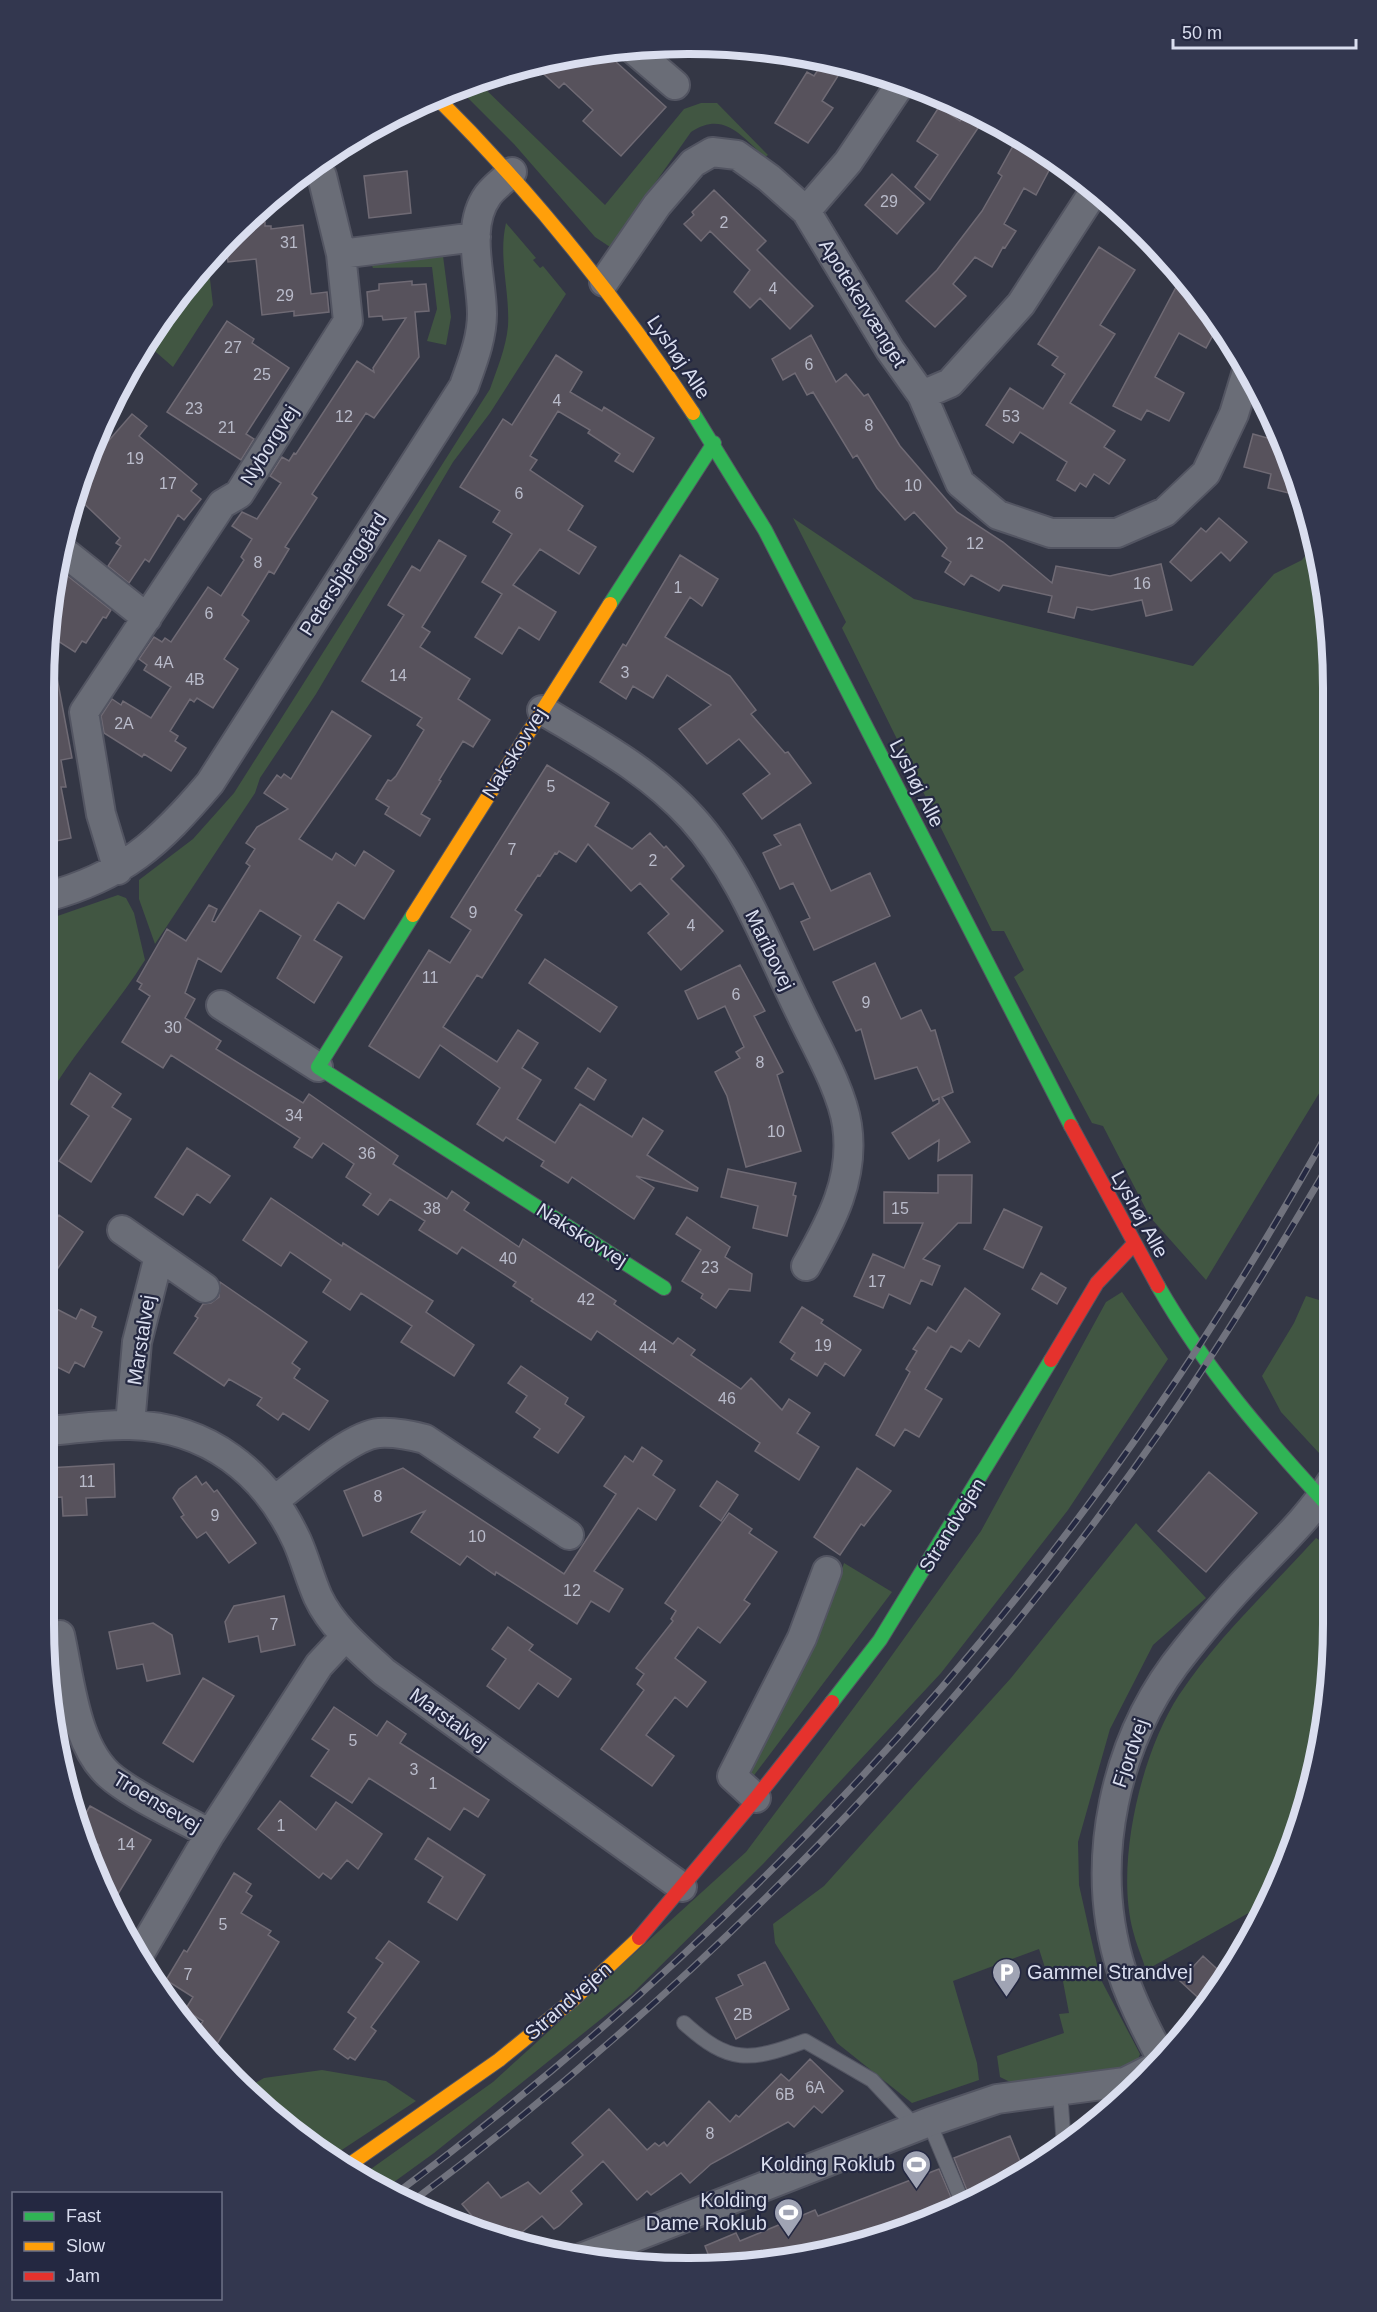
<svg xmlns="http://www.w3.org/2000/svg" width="1377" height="2312" font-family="Helvetica,sans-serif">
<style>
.green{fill:#415642}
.building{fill:#57525c;stroke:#6f6a74;stroke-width:1.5}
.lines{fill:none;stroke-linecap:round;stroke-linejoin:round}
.lane-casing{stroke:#535562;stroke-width:16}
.street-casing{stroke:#535562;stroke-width:32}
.fast-casing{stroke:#535562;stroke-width:16}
.slow-casing{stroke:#535562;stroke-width:16}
.jam-casing{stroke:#535562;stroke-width:16}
.lane{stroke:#6a6d77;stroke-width:14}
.street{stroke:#6a6d77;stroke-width:28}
.fast{stroke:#30b455;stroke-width:14}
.slow{stroke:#ff9f0a;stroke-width:14}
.jam{stroke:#e5322d;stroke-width:14}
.rail-casing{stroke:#71737e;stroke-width:7}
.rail{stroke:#242841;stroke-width:4.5;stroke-dasharray:14;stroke-linecap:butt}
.labels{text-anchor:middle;stroke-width:4.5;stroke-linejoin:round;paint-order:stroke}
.number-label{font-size:16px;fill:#b9bbca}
.street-label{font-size:20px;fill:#dadeef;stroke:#242841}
.poi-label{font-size:20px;fill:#dadeef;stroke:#242841;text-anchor:end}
.rim{fill:none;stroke:#dadeef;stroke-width:8}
</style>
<rect width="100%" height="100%" fill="#343745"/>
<path class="green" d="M478,82L605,205L684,109L701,103H717L768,155L765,157C741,136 724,110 691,132L610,247L595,237L514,144L458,88Z
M506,223L536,258L533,260L540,268L543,266L566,294L490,413L453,462L316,694L260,778L255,793L155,944L139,899V880L193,839L234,793L490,389C497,369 506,348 508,326C510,291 498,258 506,223Z
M443,256L451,317L446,345L427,341L437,309L432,267L373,268L371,264Z
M208,262L213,305L173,367L149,346L169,324L167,321L187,293V287Z
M793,518L914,599L1193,666L1274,574L1302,560L1315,543L1332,646V1072L1206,1280L1150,1217L1103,1126L1092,1123L1014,977L1024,970L1004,931H992L842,628L846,622Z
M118,895L126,898L134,913L145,960C115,1008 76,1049 47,1099L46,920Z
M1332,1278V1467L1281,1412L1262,1376L1294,1323L1306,1296L1319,1300Z
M1122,1292L1168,1359L1068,1510L941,1673L763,1864L631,1995L434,2153L383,2190L361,2176L493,2082L746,1852L870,1686L981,1531L1106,1302Z
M1136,1523L1206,1598L1153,1645L1110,1729L1078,1842L1079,1885L1100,1978L1140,2054L1137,2062L1111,2071L1012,2083L1000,2077L997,2056L1064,2033L1059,2014L1069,2013L1061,1971L1048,1977L1039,1949L953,1981L977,2063L979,2080L912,2103L837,2043L775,1943L773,1924L824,1886L1011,1678Z
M1316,1538L1332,1548V1666L1299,1831L1263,1905L1146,1970C1142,1957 1136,1944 1133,1931C1115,1864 1141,1753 1179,1695C1217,1638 1270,1589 1316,1538Z
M844,1563L892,1592L752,1778L749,1769L836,1588Z
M322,2070L386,2081L416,2101L331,2157L296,2135L248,2087L264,2078Z"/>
<path class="building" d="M605,52L666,107L621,156L583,121L593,110L564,83L559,88L534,65L563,56Z
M825,59L845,65L822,101L833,108L808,143L775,123L807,72L814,76Z
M939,107L960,121L967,110L984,119L930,200L915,187L938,155L917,141Z
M1018,137L1054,161L1036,195L1024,188L1004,224L1016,231L1005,248L1003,247L992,267L975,257L953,284L966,296L935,327L906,301L937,270L982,211L1002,176L998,173Z
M407,171L411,213L369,218L364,176Z
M892,174L924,203L897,234L865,205Z
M714,190L766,241L757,250L813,306L790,329L760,298L750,308L734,292L750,270L710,231L701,241L684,224L694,215L692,212Z
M265,222V226H271V229L303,225L311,294L327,292L329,312L294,316V311L262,315L256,259L228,262L226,241L242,224Z
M1099,247L1135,270L1100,325L1115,334L1070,403L1115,431L1104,447L1125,460L1109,484L1094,474L1086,487L1080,483L1075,491L1057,480L1067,462L1020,432L1013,443L986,425L1010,388L1043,409L1065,374L1052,365L1058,357L1038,344Z
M1182,276L1195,293L1189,304L1211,316L1218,326L1206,348L1179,333L1155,377L1184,393L1169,421L1147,410L1141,420L1113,406Z
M412,281V285L426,284L429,311L415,312L419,357L374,418L366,413L312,494L317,498L285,547L289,549L274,574L269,571L242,615L249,621L224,659L238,669L213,708L197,698L194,702L190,699L170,731L178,736L175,741L186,748L171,771L144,754L142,757L104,733L101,716L112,699L121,705L123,701L151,718L171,687L144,670L147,665L139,659L154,637L162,642L165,638L171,642L208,587L221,596L244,560L241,557L252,539L232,526L242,512L257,519L281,483L270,476L282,457L289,461L294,453L296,454L357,361L374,372L373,368L406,318L383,320L382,316L369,317L367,292L379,290V284Z
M227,321L254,339L252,343L289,368L246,434L254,439L241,460L167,412Z
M811,335L836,382L846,374L864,396L868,394L900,446L957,512L1003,542L1052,583L1056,566L1110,576L1161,564L1172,610L1146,616L1142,600L1092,610L1077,607L1074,618L1048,612L1052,596L1003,585L999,591L971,575L964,585L945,572L951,562L942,556L947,548L914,512L905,520L877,488L857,455L853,458L813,392L807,395L795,373L783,380L772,359Z
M556,355L582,372L570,392L602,411L604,407L654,438L633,472L615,461L620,454L588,433L590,430L558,411L530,456L537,460L530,470L583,506L568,530L596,547L579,574L540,549L513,585L556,612L539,640L519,627L502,654L475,637L502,594L482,582L512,534L493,522L500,511L460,487L503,419L512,425Z
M132,414L147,426L139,436L197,484L191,491L201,499L184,520L178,515L149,562L145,559L129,583L108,566L121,546L116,543L120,538L75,495L83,470Z
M1253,434L1278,441L1301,496L1268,488L1271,474L1244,467Z
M1219,518L1247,542L1230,561L1221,552L1191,581L1170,562L1201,528L1206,532Z
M439,540L466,556L422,627L430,632L420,647L470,679L458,699L490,720L473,747L463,741L439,780L441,781L421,814L430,819L420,836L385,814L389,807L376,799L388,780L391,781L396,776L424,730L417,725L422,718L362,681L404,615L388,605L412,566L420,571Z
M680,555L718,579L702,606L690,597L665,637L730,676L756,710L751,714L785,753L788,752L811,783L762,819L743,794L770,774L739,739L707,764L679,729L711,705L667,675L653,698L633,686L626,699L600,682L623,644L626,646Z
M60,570L111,610L106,618L103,617L86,643L82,641L75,652L47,634Z
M55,667L72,758L61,760L66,787H61L71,838L46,843L45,668Z
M332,711L371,736L299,839L332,860L336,853L355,866L364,851L394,871L364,919L338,902L314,940L342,957L314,1003L277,978L301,936L260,910L221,972L198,958L185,993L195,999L185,1018L221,1041L216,1049L303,1103L309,1094L398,1156L393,1164L447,1199L452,1191L469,1203L464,1210L519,1247L523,1239L616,1301L614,1304L673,1344L678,1338L695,1350L691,1355L741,1389L751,1378L782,1410L789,1399L810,1413L797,1433L819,1447L799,1480L755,1451L760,1443L597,1331L591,1340L531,1301L533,1299L513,1286L516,1282L462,1247L457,1254L419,1230L425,1221L390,1199L378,1215L363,1205L371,1194L346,1177L354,1164L323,1143L312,1158L294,1147L300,1138L171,1055L163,1068L122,1042L150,996L139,989L142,984L137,981L167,929L186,941L209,905L217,909L212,921L215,922L250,866L246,863L255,849L246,843L257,827L288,809L264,793L277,775L281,778L284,774L291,779Z
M547,765L609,803L595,826L632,849L650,833L664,848L666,846L684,866L671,879L723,931L681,970L648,933L669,914L640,883L631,891L588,844L576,862L559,851L557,854L555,853L540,876L538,875L515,910L522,915L482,978L477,975L443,1027L497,1062L518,1030L538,1043L522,1068L541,1080L517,1119L555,1143L580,1104L632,1137L643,1118L663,1131L647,1155L698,1188L697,1191L636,1176L654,1188L634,1219L572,1177L568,1183L541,1166L544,1161L506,1137L503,1141L477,1124L500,1088L440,1045L419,1078L369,1046L429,950L450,963L471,930L451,917Z
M800,824L831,891L870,873L890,916L814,950L801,922L810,918L793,883L780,889L763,853L781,845L774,835Z
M545,959L617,1007L600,1032L529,983Z
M875,963L901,1019L921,1010L931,1031L935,1030L953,1092L942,1097L970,1142L938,1161L939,1140L909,1159L892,1133L939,1103V1098L933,1101L917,1067L875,1079L861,1029L856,1031L833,982Z
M740,965L765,1011L754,1016L783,1072L777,1075L801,1151L746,1167L727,1096L715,1072L740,1058L736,1052L744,1047L725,1006L698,1019L685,991Z
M588,1068L606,1080L594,1100L575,1088Z
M90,1073L121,1094L112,1107L131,1119L91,1182L59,1161L89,1116L71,1104Z
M187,1148L230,1176L210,1203L197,1194L183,1215L155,1197Z
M728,1169L796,1183L793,1195L796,1196L787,1236L753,1228L758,1206L721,1197Z
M938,1175H972L971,1223H958L923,1259L940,1266L932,1285L921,1280L910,1304L889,1294L883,1308L854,1296L873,1254L904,1268L923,1223H884V1192L938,1193Z
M271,1198L342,1246L343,1243L433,1301L426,1312L474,1345L454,1376L401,1342L412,1326L361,1293L350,1310L323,1292L331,1280L290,1252L281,1266L243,1240Z
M1004,1209L1042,1227L1023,1268L984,1249Z
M59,1215L83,1232L47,1284V1233Z
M687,1217L730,1247L725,1257L752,1274L750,1291L729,1289L716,1308L701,1298L703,1294L682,1281L701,1250L676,1234Z
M1041,1273L1066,1288L1057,1304L1032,1289Z
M220,1282L307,1342L292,1363L300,1369L294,1378L328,1401L309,1430L283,1413L278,1420L257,1405L262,1398L229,1379L224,1386L174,1353L198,1318L195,1316L203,1304L211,1303L219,1297Z
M965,1288L1000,1314L979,1347L969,1340L961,1352L951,1346L925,1389L942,1399L919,1437L905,1429L894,1446L876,1435L910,1372L906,1369L917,1351L913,1349L928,1327L936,1332Z
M47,1304L76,1319L81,1309L96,1317L92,1327L102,1332L84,1367L75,1362L69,1373L53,1365L56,1357L48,1353Z
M802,1307L823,1320L821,1323L861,1350L844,1376L825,1363L817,1376L791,1359L795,1353L780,1342Z
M521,1366L568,1398L565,1404L584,1417L558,1453L534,1437L540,1429L516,1412L527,1396L508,1383Z
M642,1447L662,1461L653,1475L675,1490L656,1520L638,1508L594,1571L623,1589L609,1612L591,1601L577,1624L496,1572L495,1575L467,1556L460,1565L411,1532L425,1511L363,1536L344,1491L403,1468L564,1574L616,1494L604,1486L625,1456L633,1462Z
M114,1464L115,1497L86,1498L87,1515L63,1516L62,1497L48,1498V1468Z
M857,1468L891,1491L864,1526L861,1524L840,1555L814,1537Z
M1209,1472L1257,1513L1206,1572L1158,1531Z
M196,1476L202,1485L206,1482L214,1492L217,1490L256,1543L229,1563L206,1532L197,1538L181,1517L184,1515L173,1498L179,1489Z
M717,1481L738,1495L721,1521L700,1506Z
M729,1513L752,1529L749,1533L777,1552L744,1600L750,1604L720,1643L698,1627L675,1658L706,1682L687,1707L675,1697L646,1735L674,1756L652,1786L601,1749L644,1690L637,1684L644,1674L636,1668L673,1621L671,1619L676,1611L665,1603Z
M284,1596L295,1645L261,1652L258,1636L229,1642L225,1622L234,1606Z
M153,1623L172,1635L180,1674L147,1681L143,1664L117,1669L109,1632Z
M508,1627L533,1645L529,1650L571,1679L558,1697L538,1683L519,1709L487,1686L506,1659L492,1649Z
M203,1678L234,1696L193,1762L163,1743Z
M334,1707L377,1736L387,1721L406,1734L400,1743L489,1800L478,1817L464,1808L450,1830L369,1778L352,1803L311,1776L329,1750L312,1739Z
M280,1801L316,1830L336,1802L382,1834L358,1869L347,1860L331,1879L323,1873L319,1878L258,1829Z
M90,1806L151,1840L110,1907L90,1860L99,1845L79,1833L77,1828Z
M428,1838L485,1875L457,1920L428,1902L443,1877L415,1859Z
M234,1873L251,1884L246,1892L252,1896L241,1913L271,1931L268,1935L279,1942L212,2052L195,2034L203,2021L185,2010L193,1997L166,1980L184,1950L187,1952Z
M389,1941L419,1962L371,2027L376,2031L355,2060L350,2057L348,2059L334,2049L356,2018L348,2012L383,1963L376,1958Z
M1203,1956L1227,1978L1206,2005L1180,1981Z
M765,1962L789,2009L736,2039L716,1998L743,1985L738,1975Z
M810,2059L843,2091L822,2113L814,2106L794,2127L788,2122L711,2164L690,2183L681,2173L651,2195L647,2191L637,2200L603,2161L571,2191L582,2204L559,2226L554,2229L542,2216L511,2241L464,2227L477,2222L462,2204L488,2182L501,2198L528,2182L540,2194L583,2155L572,2143L609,2109L647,2150L655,2143L659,2146L664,2142L667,2146L709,2101L730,2122L736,2115L739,2117L781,2074L789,2081Z
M1010,2136L1024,2171L972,2203L954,2158Z
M939,2169L956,2209L896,2234L773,2263L713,2267L705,2246L736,2233L740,2241L815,2210L818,2216Z"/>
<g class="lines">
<defs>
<path id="lane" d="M684,2023C729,2064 749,2062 805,2041L872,2080L916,2127
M1060,2091L1064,2146
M929,2122L964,2206"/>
<path id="street" d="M633,49L675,85
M806,211L848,162L902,82
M341,254L476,237
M604,282L657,205L693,163L712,152L737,155L769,178L806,211L890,350L922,395L960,483L998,515L1051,533H1117L1165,512L1206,473L1234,414L1248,368
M922,395L950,383L1021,304L1093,193
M68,555L147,618
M542,710C595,742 650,771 692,818C741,872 768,947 800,1012C815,1044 842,1090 847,1125C855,1178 831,1222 806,1266
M118,870L101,814L84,712L222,504L239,494L348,321L341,254L322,176L312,167
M46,897C124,876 159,843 210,783L464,386C472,363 482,339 482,314C482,276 464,228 488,195C494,187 504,180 512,172
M221,1005L318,1067
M122,1230L205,1288
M130,1425L137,1342L159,1256
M48,1431C75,1429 103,1424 130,1425C208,1427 265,1472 297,1541C305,1559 310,1579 318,1597C332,1627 360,1650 384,1672L682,1887
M275,1500C299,1482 351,1435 379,1433C395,1432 410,1435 425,1439L569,1535
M60,1635C70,1679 75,1750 114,1779C141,1800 180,1817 210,1834
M756,1798L732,1776L802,1638L827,1571
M139,1955L210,1834L319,1665L345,1637
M1162,2059C1146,2030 1132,2003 1122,1972C1087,1863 1114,1738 1186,1650C1206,1625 1227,1600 1249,1577C1278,1546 1309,1518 1332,1481
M581,2258L929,2122L997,2099L1125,2082L1155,2067"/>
<path id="fast" d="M693,413L765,530L1071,1126
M610,604L714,443
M413,915L318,1067L664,1288
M1158,1286C1206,1370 1267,1440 1332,1510
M832,1702L880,1640L1051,1360"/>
<path id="slow" d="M435,96C533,193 617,298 693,413
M413,915L610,604
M346,2167L499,2060L574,1999L639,1938"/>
<path id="jam" d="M1071,1126L1158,1286
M1051,1360L1097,1283L1134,1244
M639,1938L756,1798L832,1702"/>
</defs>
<use href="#lane" class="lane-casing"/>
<use href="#street" class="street-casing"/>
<use href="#fast" class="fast-casing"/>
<use href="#slow" class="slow-casing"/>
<use href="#jam" class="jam-casing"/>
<use href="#lane" class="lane"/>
<use href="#street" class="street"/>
<use href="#fast" class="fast"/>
<use href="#slow" class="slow"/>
<use href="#jam" class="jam"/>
<defs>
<path id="rail" d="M393,2196C688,1976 950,1711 1158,1407C1221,1316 1278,1221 1332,1125
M409,2204C701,1986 959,1722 1167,1422C1226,1337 1280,1248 1332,1159"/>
</defs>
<use href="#rail" class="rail-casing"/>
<use href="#rail" class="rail"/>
</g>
<defs>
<symbol id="parking-pin" viewBox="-11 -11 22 30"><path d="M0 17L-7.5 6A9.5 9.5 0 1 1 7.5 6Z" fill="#a0a4b4" stroke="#242841"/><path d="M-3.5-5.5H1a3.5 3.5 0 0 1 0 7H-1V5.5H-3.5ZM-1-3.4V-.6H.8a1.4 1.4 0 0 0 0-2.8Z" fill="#fff"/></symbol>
<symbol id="stadium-pin" viewBox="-11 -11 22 30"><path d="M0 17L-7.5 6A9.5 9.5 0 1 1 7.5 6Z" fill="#a0a4b4" stroke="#242841"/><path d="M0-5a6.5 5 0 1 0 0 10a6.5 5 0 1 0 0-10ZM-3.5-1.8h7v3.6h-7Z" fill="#fff"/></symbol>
</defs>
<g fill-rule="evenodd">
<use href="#parking-pin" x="990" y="1956" width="33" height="45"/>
<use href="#stadium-pin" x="900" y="2148" width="33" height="45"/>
<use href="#stadium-pin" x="772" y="2196" width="33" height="45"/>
</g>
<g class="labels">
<g class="number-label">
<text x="889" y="207">29</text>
<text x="724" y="228">2</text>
<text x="289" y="248">31</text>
<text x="773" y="294">4</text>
<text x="285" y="301">29</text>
<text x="233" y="353">27</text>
<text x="809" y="370">6</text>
<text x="262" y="380">25</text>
<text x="557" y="406">4</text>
<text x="194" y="414">23</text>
<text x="344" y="422">12</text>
<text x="1011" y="422">53</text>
<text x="869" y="431">8</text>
<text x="227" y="433">21</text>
<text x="135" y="464">19</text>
<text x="168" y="489">17</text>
<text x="913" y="491">10</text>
<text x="519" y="499">6</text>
<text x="975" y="549">12</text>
<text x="258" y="568">8</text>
<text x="1142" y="589">16</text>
<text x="678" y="593">1</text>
<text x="209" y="619">6</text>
<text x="164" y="668">4A</text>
<text x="625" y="678">3</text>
<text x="398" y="681">14</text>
<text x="195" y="685">4B</text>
<text x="124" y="729">2A</text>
<text x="551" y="792">5</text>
<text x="512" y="855">7</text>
<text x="653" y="866">2</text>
<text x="473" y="918">9</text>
<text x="691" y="931">4</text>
<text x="430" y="983">11</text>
<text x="736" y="1000">6</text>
<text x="866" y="1008">9</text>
<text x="173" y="1033">30</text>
<text x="760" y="1068">8</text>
<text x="294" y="1121">34</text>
<text x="776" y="1137">10</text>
<text x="367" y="1159">36</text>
<text x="432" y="1214">38</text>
<text x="900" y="1214">15</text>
<text x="508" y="1264">40</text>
<text x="710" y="1273">23</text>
<text x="877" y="1287">17</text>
<text x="586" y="1305">42</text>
<text x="823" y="1351">19</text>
<text x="648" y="1353">44</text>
<text x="727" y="1404">46</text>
<text x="87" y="1487">11</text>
<text x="378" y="1502">8</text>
<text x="215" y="1521">9</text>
<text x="477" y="1542">10</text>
<text x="572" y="1596">12</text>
<text x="274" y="1630">7</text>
<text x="353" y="1746">5</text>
<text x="414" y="1775">3</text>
<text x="433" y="1789">1</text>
<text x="281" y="1831">1</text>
<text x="126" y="1850">14</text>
<text x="223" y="1930">5</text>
<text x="188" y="1980">7</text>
<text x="743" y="2020">2B</text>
<text x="815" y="2093">6A</text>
<text x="785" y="2100">6B</text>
<text x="710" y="2139">8</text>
</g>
<g class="street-label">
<text transform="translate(863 303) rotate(58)" y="7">Apotekervænget</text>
<text transform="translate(679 357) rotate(56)" y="7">Lyshøj Alle</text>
<text transform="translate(269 445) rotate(-58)" y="7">Nyborgvej</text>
<text transform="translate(343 574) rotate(-57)" y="7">Petersbjerggård</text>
<text transform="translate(514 753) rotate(-58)" y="7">Nakskovvej</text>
<text transform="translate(917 783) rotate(63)" y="7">Lyshøj Alle</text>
<text transform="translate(770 950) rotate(64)" y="7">Maribovej</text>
<text transform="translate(1140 1214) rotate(61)" y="7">Lyshøj Alle</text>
<text transform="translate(582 1235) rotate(32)" y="7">Nakskovvej</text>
<text transform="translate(141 1340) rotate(-81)" y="7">Marstalvej</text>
<text transform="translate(952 1525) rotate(-58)" y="7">Strandvejen</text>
<text transform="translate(449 1719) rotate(36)" y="7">Marstalvej</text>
<text transform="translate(1130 1753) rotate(-71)" y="7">Fjordvej</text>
<text transform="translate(157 1802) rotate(31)" y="7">Troensevej</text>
<text transform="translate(568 2001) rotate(-41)" y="7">Strandvejen</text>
</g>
<g class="poi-label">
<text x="1027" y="1979" text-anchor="start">Gammel Strandvej</text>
<text x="895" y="2171">Kolding Roklub</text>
<text x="767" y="2207">Kolding<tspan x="767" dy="23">Dame Roklub</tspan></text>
</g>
</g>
<path d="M0 0H1377V2312H0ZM688 54H689A634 634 0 0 1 1323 688V1624A634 634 0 0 1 689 2258H688A634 634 0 0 1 54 1624V688A634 634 0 0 1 688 54Z" fill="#33374f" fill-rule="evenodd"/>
<path class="rim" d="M688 54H689A634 634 0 0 1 1323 688V1624A634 634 0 0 1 689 2258H688A634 634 0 0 1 54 1624V688A634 634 0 0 1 688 54Z"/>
<rect x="12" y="2192" width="210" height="108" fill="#242841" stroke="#6d7187" stroke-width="1.5"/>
<rect x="24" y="2212" width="30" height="9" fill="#30b455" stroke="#6d7187" stroke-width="1.5"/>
<text x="66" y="2222" font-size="18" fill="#dadeef">Fast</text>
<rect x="24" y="2242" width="30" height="9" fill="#ff9f0a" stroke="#6d7187" stroke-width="1.5"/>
<text x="66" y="2252" font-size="18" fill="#dadeef">Slow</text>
<rect x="24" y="2272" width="30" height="9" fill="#e5322d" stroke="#6d7187" stroke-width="1.5"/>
<text x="66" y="2282" font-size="18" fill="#dadeef">Jam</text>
<path d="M1173 39v9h183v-9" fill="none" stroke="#dadeef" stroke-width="3"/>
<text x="1182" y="39" font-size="18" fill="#dadeef" stroke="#242841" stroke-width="4.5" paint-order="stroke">50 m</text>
</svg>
